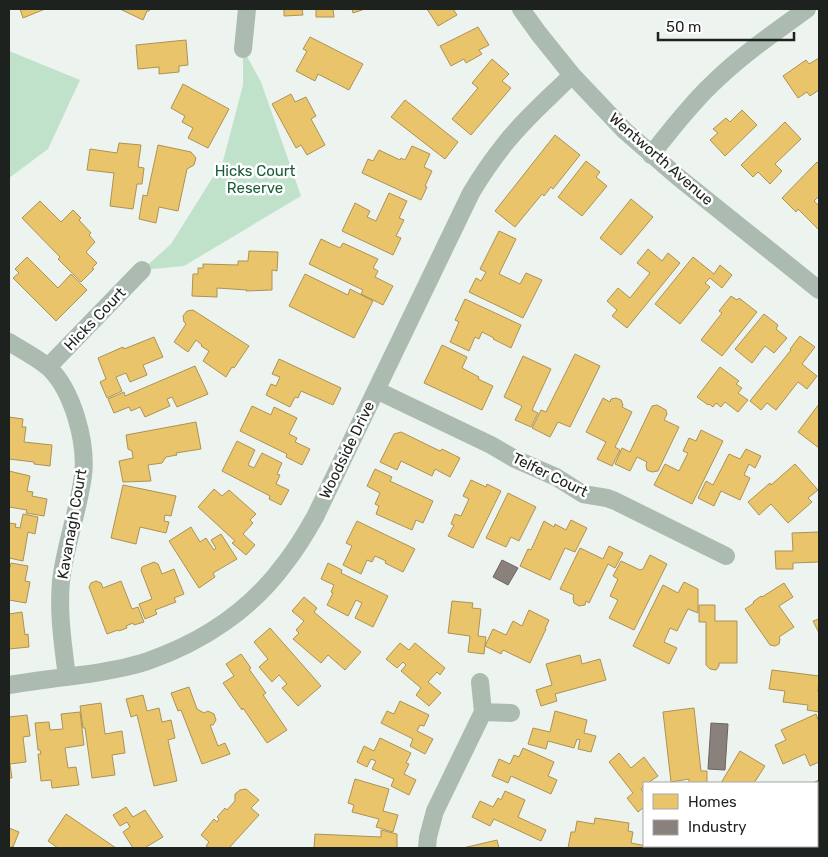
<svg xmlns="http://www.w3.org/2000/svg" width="828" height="857" font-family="Rubik,sans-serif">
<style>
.green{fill:#c0e2cb}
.homes{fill:#e9c46a;stroke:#ac9354}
.industry{fill:#8a817c;stroke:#6a6460}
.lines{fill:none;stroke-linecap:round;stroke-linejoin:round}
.street{stroke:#abbbb0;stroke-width:18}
.labels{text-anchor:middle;stroke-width:5;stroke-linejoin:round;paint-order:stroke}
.street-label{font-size:15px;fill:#1e221f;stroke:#fff}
.park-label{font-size:15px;fill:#185c38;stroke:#fff}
</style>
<rect width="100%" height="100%" fill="#edf3ef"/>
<path class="green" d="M243,49L261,82L301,196L184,266L142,270L171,244L223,161L243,85Z
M9,51L80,80L48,149L9,178Z"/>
<path class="homes" d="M20,9H45L23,18Z
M120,9H150L149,11H147L143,20Z
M284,9H302L303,15L284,16Z
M316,9H333L334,17H316Z
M352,9H365L353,13Z
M427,9H453L457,15L438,26Z
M478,27L489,45L479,50L482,54L466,63L464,59L451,66L440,46Z
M310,37L363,64L349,90L318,74L315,81L296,71L307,51L303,49Z
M186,40L188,65L179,66V72L159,74V67L138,69L136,45Z
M819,58V90L810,96L807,92L798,98L783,76L806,60L809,64Z
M492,59L509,74L502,81L511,88L471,135L452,119L478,88L472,83Z
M183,84L229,109L208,148L188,138L193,128L182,122L185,116L171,108Z
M291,94L295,102L306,97L316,116L311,119L325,145L307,155L301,145L296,148L272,104Z
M405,100L458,142L445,159L391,117Z
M742,110L757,125L725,156L710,140L718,133L713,129L726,118L730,122Z
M785,122L801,139L775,164L782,171L770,184L758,172L753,177L741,165Z
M555,135L580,155L553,189L551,187L544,196L542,194L515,227L495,211Z
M119,143L141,145L138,167L144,168L142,184H137L133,209L110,206L114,173L87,170L90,149L117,153Z
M158,145L191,152L196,158L194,165L187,169L178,211L159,207L156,223L139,219L143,195L147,196Z
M412,146L430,154L424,167L432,171L425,186L427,187L421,200L362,173L368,159L373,161L379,150L400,160L401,158L405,160Z
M586,161L600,172L596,177L607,186L582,216L558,197Z
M817,162L819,164V196L814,201L819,206V230L798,209L796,212L782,198Z
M389,193L407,201L399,218L404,220L396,236L401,238L393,255L342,231L355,203L370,211L367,217L376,221Z
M631,199L653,217L621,255L600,238Z
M40,201L61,222L73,210L81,218L79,220L91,233L89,235L95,242L86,252L97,263L92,268L94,269L81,282L58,259L60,257L22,218Z
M499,231L516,239L499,274L520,284L526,273L542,280L523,318L469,292L476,278L481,281L486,272L480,269Z
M321,239L340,248L343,243L378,259L373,268L378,271L375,277L393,286L383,305L361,294L363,290L309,264Z
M648,249L662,261L668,253L680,263L627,328L612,316L617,310L607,301L618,288L630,298L650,273L637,263Z
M249,251L278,252L277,271L272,270V290L246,291L247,290L217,288V297L192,296L193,274H198V268H203V264L238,265V261H248Z
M27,257L58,288L71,274L87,290L56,321L13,278L19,273L15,269Z
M693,257L714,274L720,265L732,275L722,288L710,278L705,283L710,287L680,324L655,304Z
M305,274L348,295L350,289L373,301L354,338L289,306Z
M731,296L737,300L739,298L757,312L722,356L701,340L722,313L719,311Z
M465,299L521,325L511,348L493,339L494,338L482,332L479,339L475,337L469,351L450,342L459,322L455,320Z
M193,310L249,346L234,368L232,367L226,377L203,361L209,351L201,346L202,345L196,340L188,352L174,342L186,324L184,322L183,316L187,311Z
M764,314L778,325L776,329L787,338L774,353L765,346L752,363L735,349Z
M800,336L815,347L802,364L817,376L807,389L798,382L776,410L767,403L761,410L750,401L791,350L790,349Z
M154,337L163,357L143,365L147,375L130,382L126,373L116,377L122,391L107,398L100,382L106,379L98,358L123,347L124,349Z
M442,345L467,357L462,368L479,377L478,379L493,386L482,410L424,383Z
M575,354L600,366L570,427L558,422L550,437L532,428L541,410L546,412Z
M523,356L551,369L532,410L538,413L531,427L515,420L522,406L504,397Z
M279,359L341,388L333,405L301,391L298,398L295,397L290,407L266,395L271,384L276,386L280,377L272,374Z
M195,366L208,394L177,407L172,397L167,399L170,406L145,417L140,407L131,411L129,407L114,413L108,399L124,392L125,396Z
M720,367L739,381L736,384L742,388L738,393L748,400L738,412L725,402L721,407L716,403L713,407L709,404L708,405L697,397Z
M603,398L610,402L611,399L616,398L621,400L623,405L622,407L632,412L615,447L620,450L612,466L597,459L606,442L586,432Z
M819,404V448L798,432Z
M657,405L666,410L667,414L664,420L679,427L658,471L652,472L647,470L646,465L647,462L637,457L630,471L615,464L622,448L630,452L652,406Z
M252,406L271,415L274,407L297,418L289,434L297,438L295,442L310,449L302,465L286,457L287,454L240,431Z
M9,417L23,419L22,427H26L24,442L52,445L50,466L34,464V462L9,459Z
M196,422L201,449L176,453L177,455L166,457L162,463L148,465L151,481L123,482L119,461L133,458L132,451L128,449L126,435Z
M701,430L723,441L692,504L654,485L665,464L679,471L688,453L683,451L689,438L696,441Z
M401,432L440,451L442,449L460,458L450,477L435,469L432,476L401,461L397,470L380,462L394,434Z
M237,441L255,450L248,465L254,468L262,453L282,463L277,474L280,475L276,484L289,490L281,505L269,499L270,496L222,471Z
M746,449L761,456L755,468L749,464L744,475L750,478L740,500L721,491L714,506L698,498L706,481L713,485L729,454L740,459Z
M795,464L818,490L808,498L812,502L788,523L771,504L759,515L748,502L770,483L771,485Z
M375,469L392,477L390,481L433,501L423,523L416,520L412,530L376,514L379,506L375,504L380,493L367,486Z
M9,471L30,476L27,491L33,492L32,496L47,499L44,516L26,513L27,510L9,507Z
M471,480L486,487L487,484L501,491L473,548L448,536L454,525L451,524L455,514L461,516L469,499L463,496Z
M123,485L176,496L171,516L165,515L164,521L169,522L166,533L140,527L136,544L111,538Z
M214,489L222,496L229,490L256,514L250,520L253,523L243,534L255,545L246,555L232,543L235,541L198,507Z
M508,493L536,507L519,541L511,537L506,547L486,538Z
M23,514L38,517L35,534L28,532L23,561L9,558V523L16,524L15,527L20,528Z
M571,520L587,528L575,552L565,548L550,580L520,566L528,549L531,550L544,521L554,527L555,524L566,530Z
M357,521L415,549L403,572L385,563L386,561L375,556L372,562L367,560L361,574L343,565L352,546L346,543Z
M191,527L200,542L206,538L214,550L216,548L211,540L221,534L237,559L213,573L215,577L199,588L169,541Z
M819,532V562L793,563V569H776L775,551H793L792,533Z
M609,546L623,553L615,568L608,564L589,603L586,601L585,605L579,606L574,603L573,598L574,595L560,589L580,548L603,559Z
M650,555L667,564L634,630L609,618L618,600L610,596L618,579L613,576L621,561L640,570L643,569Z
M154,562L158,564L162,574L174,569L184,594L174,598L176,602L155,610L157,614L145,619L139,604L152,599L141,570L142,567Z
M11,563L28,566L25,581L30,582L26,603L9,600V570Z
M328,563L342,570L341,573L388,596L373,627L355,618L362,603L356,600L348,616L327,605L333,593L331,592L334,585L321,579Z
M96,581L101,583L103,588L121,581L132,609L138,607L144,622L134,625L133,623L126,626L127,628L119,631L118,630L107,634L89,587L91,583Z
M684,582L698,589V613L688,609L677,631L670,628L664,642L677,648L669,664L633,646L663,585L678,593Z
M784,583L793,597L779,606L794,627L779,637L780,639L779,644L775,646L770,645L745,609L754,603L753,602L761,596L762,597Z
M304,597L317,608L314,612L361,652L345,670L328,655L321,663L293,639L299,633L296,630L304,621L292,611Z
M452,601L473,603L472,608L481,609L478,636L486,637L484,654L468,652L470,636L448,633Z
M699,605H715V621H737V663H719V666L716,670L710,669L706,665V622H699Z
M529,610L549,620L545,629H546L530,663L503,650L501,654L485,646L493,629L506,635L513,621L522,626Z
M22,612L25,635L28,634L29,647L9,649V614Z
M819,619V633L813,621Z
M270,628L321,686L298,706L282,688L287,684L279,675L272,682L259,667L268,659L254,642Z
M400,643L409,650L415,643L445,668L440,675L437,672L428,682L441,693L429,706L416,695L421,688L401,671L406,665L403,662L397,668L386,659Z
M241,654L251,668L249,669L266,693L263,695L287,730L267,743L243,708L242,710L223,683L234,676L226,664Z
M580,655L582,664L600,659L606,680L555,694L557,701L541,706L536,690L552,685L546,664Z
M772,670L819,676L818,692L819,693V712L807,710L808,705L783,702L785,691L769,689Z
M189,687L197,709L204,713L208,711L214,714L216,720L213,725H210L218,746L225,743L230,754L202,764L181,710L178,711L171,693Z
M143,695L147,711L159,708L162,722L171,720L175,738L168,740L177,781L154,786L137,715L131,717L126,699Z
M400,701L429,715L424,726L420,725L417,731L433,739L425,754L410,746L413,739L381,723L387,711L394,714Z
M101,703L105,734L122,731L125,753L112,755L115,775L92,778L85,728H83L80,706Z
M694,708L701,771H707V783H689V779L671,782L663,712Z
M555,711L587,720L584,733L596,736L591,752L578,749L580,740L577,739L574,748L548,741L546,749L528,744L533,728L550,732Z
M80,712L84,745L65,748L68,768L76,767L79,785L52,788L51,780L41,781L38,754H41L40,750H38L35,723L49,722L50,730L63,729L61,714Z
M816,714L819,722V762L810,766L805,754L783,764L775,745L786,740L781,730Z
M27,715L30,736L23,737L26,762L10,764L12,778H9V717Z
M380,738L411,753L406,763L409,764L404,774L416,780L409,795L391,786L394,779L372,769L376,761L371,759L367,767L357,762L364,746L374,751Z
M523,748L554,762L548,776L557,780L551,794L511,776L508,783L492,776L499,759L510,764L514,755L519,757Z
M740,751L765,766L754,783H721Z
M619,753L631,768L644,757L658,776L648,783H644V786L641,789L644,793V807L638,812L627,798L633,793L609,762Z
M355,779L389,789L383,811L398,815L393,832L376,827L379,819L352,812L354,805L348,803Z
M819,780V802L818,803L817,783H813Z
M246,789L259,800L251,808L259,815L229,848H209L206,846L209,842L201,835L214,819L217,822L219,819L217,817L225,808L227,810L235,801V794L240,790Z
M505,791L525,800L518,817L546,830L541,841L494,819L490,826L472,817L480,801L493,807L498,798L501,800Z
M126,807L133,817L145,810L163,837L146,847L147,848H133L123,832L130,827L127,822L120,826L113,815Z
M66,814L116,848H58L48,841Z
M595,818L629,823L628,831L633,832L631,843L647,846V848H568L571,832H575L577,821L594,824Z
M9,828L19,832L13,847L12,846L11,848H9Z
M381,830L397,834V848H314L315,834L381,837Z
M497,840L499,848H463Z
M742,846H782L771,848H739L742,847Z"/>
<path class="industry" d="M502,560L518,568L508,585L493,577Z
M711,723L728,724L725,770L708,769Z"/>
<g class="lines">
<path class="street" d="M521,9L539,34L572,75L625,131L678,177L819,290
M243,49L247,9
M651,155C670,131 689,106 711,85C740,56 774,33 807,9
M9,342C22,350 36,357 48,367C73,390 87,443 83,476C78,512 65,546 61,581C58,613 63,645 67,677
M48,367L142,270
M376,390L491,445L515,459L556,477L583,494L607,498L615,501L726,556
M9,685C33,681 57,678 81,675C103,672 127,668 148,661C203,642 252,609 286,562C297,548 306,533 315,517L471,193C481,176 492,160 504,145C524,119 549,98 572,75
M483,712L511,713
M427,848L428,837L435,811L483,712L480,682
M684,848V846"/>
</g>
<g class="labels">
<g class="street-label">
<text transform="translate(661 159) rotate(41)" y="5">Wentworth Avenue</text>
<text transform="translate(95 319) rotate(-46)" y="5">Hicks Court</text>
<text transform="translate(347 450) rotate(-64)" y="5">Woodside Drive</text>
<text transform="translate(550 475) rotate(26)" y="5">Telfer Court</text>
<text transform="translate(72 524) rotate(-80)" y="5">Kavanagh Court</text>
</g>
<g class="park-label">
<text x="255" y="176">Hicks Court<tspan x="255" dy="17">Reserve</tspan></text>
</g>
</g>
<rect width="828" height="857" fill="none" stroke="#1e221f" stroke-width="20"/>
<rect x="643" y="782" width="175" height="65" fill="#ffffff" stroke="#a5a7a5"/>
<rect x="653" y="794" width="25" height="15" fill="#e9c46a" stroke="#a5a7a5"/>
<text x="688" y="807" font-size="15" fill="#1e221f">Homes</text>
<rect x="653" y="820" width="25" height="15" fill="#8a817c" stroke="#a5a7a5"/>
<text x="688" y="832" font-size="15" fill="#1e221f">Industry</text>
<path d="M658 32v8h136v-8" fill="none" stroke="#1e221f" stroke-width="2.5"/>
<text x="666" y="32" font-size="15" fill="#1e221f" stroke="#ffffff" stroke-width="4" paint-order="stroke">50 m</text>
</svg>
